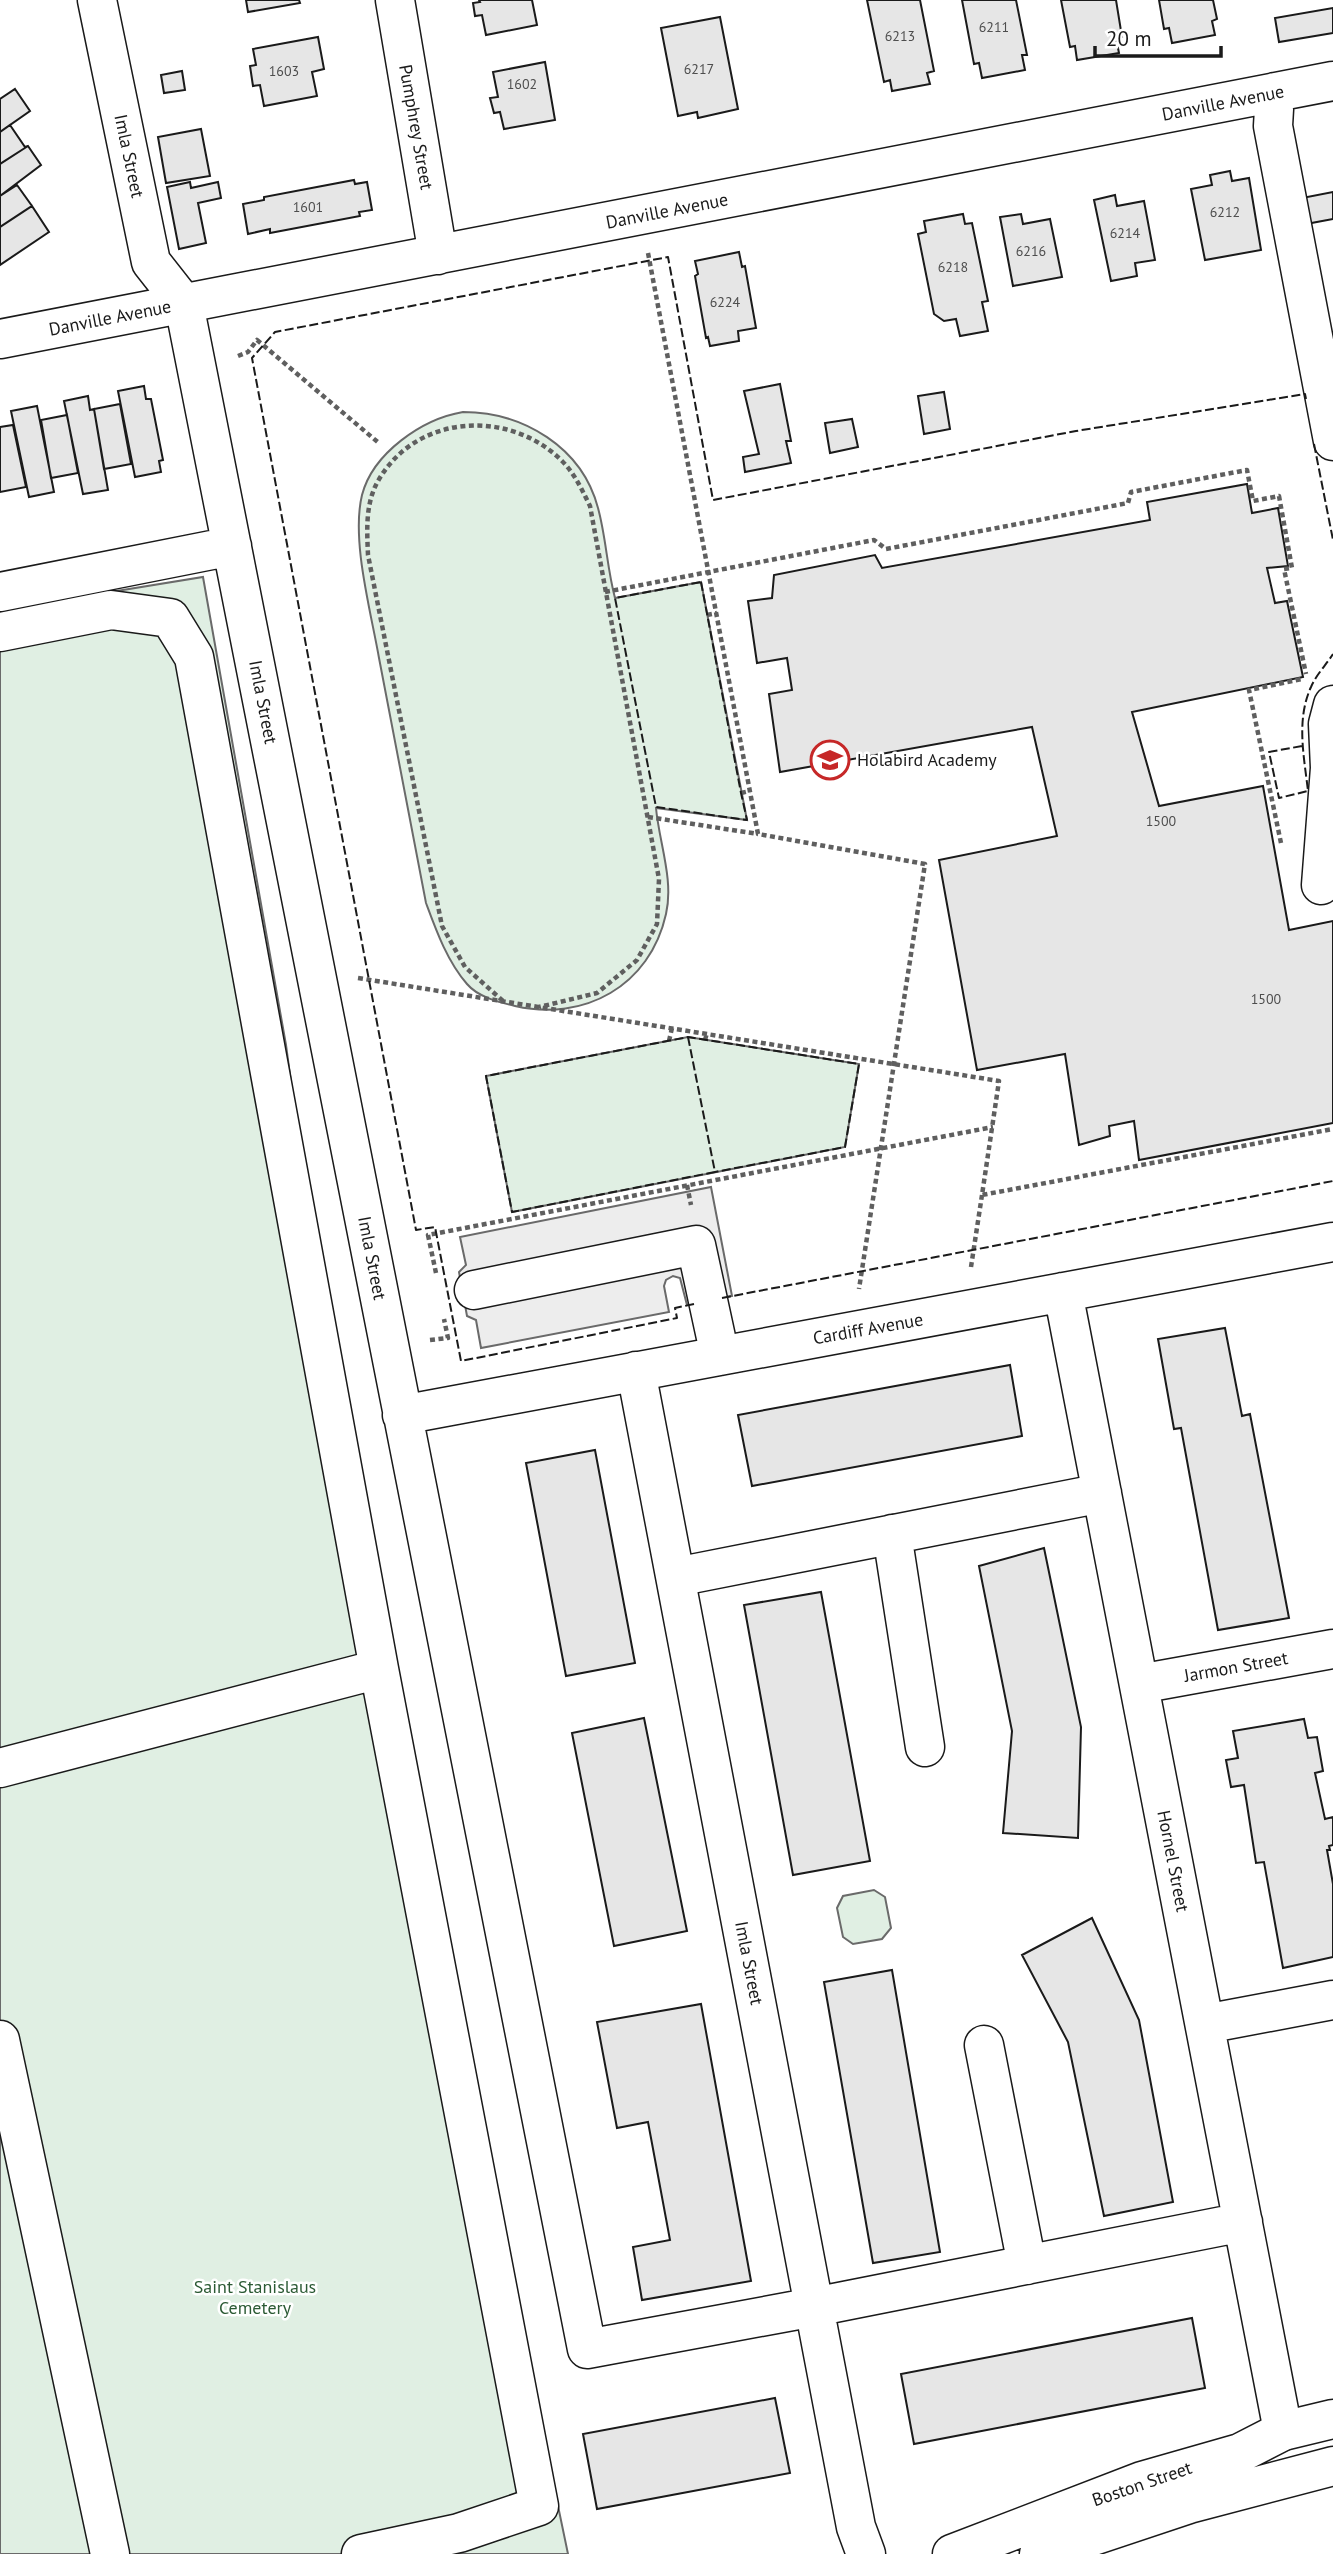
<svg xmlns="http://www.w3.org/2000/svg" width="1333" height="2554" font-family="'PT Sans',sans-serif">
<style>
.green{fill:#e0efe3;stroke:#6a6a6a;stroke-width:2}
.parking{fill:#ededed;stroke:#6a6a6a;stroke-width:2}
.building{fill:#e6e6e6;stroke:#1a1a1a;stroke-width:2}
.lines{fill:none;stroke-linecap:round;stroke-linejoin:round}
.minor-casing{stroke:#1a1a1a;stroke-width:41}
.major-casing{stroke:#1a1a1a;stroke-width:41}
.path{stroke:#5f5f5f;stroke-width:4.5;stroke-dasharray:5 3.5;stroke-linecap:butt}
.minor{stroke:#fff;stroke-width:38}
.major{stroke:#fff;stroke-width:38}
.fence{stroke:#1a1a1a;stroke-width:2;stroke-dasharray:9 3.5;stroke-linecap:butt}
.labels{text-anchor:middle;stroke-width:5;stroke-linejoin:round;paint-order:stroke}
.number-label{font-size:14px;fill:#4d4d4d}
.street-label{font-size:18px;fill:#1a1a1a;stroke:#fff}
.poi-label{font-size:18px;fill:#1a1a1a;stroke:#fff;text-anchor:start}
.park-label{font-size:18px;fill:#2b5a34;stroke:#fff}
</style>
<rect width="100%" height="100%" fill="#fff"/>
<path class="green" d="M463,412C523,412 582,447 598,508C606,537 607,568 615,598L701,582L747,820L656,808C659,842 674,880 666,914C650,986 584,1022 515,1006C498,1002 478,997 467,984C447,961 436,930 426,903C410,821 395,739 379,658C371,612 351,540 362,495C373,453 422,419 463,412Z
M203,577L286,1045L343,1472L568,2554H0V610Z
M688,1037L859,1064L845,1147L512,1212L486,1076Z
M874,1890L885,1897L891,1928L882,1939L853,1944L843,1937L837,1908L843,1896Z"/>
<path class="parking" d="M711,1187L732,1296L687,1305L680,1278L673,1276L666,1280L664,1286L669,1312L481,1348L476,1320L467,1316L459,1272L466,1265L460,1237Z"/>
<path class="building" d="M246,0H299L300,3L248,12Z
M479,0H532L537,25L486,35L482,15L475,16L473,3L480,2Z
M867,0H920L934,71L927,73L930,84L892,91L890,80L884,82Z
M962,0H1016L1027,55H1022L1025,70L982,78L979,63L974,64Z
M1061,0H1116L1122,37L1116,38L1119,53L1077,60L1075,46L1070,47Z
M1159,0H1213L1217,19L1212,21L1215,35L1172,43L1169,28L1164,29Z
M1333,8V33L1279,42L1275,18Z
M720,17L738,109L698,118L697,112L678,116L661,28Z
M318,37L324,69L312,72L317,96L264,106L260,85L253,86L250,66L256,65L253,49Z
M545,62L555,120L504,129L500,112L494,113L490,98L498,97L493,72Z
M182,71L185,90L164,93L161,75Z
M15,89L30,111L0,132V99Z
M10,125L25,147L28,146L0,164V132Z
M201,129L210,176L166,183L158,137Z
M28,146L41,165L0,196V164Z
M1230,171L1232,181L1249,178L1261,250L1205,260L1191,189L1212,185L1210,175Z
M354,180L355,184L367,182L372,210L359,212L360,216L270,233V229L248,234L243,204L264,200V197Z
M190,182L191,188L218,182L221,198L198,203L206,243L179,249L167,187Z
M17,185L32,206L0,227V196Z
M1333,192V219L1306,224L1302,198Z
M1115,195L1117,206L1144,201L1155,260L1135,263L1137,276L1111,281L1094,200Z
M32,206L49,232L0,265V227Z
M963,214L965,224L972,223L988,301L982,302L988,331L960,336L956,319L944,321L934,314L918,234L926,232L924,221Z
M1021,214L1023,224L1050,219L1062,277L1013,286L1000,217Z
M739,252L742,267L745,266L756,328L738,331L739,341L710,346L708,337L706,338L695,276L698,274L695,261Z
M780,384L791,441H786L791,463L745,472L743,457L759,454L744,391Z
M144,386L146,399H151L163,460L159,461L161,472L135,477L118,391Z
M944,392L950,429L924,434L918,396Z
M88,396L90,410L94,409L108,490L83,494L64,401Z
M120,404L131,464L104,469L94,409Z
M37,406L54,492L29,497L11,411Z
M67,415L78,473L51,478L41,420Z
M852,419L858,447L830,453L825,423Z
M13,425L26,487L0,492V427Z
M1247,484L1252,513L1278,508L1288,566L1267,568L1275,603L1287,601L1303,677L1132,712L1159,806L1263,786L1289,930L1333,921V1123L1139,1160L1134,1121L1109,1126L1110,1136L1079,1145L1065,1054L977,1070L939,860L1057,836L1032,727L780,772L769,694L792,690L787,658L757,663L748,601L772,598L774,575L875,555L882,568L1150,520L1147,502Z
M1225,1328L1242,1416L1250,1414L1289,1618L1218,1630L1181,1428L1174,1429L1158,1339Z
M1010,1365L1022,1436L752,1486L738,1415Z
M595,1450L635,1663L566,1676L526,1463Z
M1044,1548L1081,1727L1078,1838L1003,1833L1012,1731L979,1566Z
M821,1592L870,1861L793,1875L744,1605Z
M644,1718L687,1931L614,1946L572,1733Z
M1304,1719L1308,1738L1317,1737L1323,1771L1315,1773L1325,1819L1333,1817V1845L1329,1846L1330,1850H1327L1333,1884V1957L1283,1968L1264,1862L1256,1863L1244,1785L1231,1787L1226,1760L1238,1758L1233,1731Z
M1092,1918L1139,2020L1173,2202L1104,2216L1068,2042L1022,1955Z
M892,1970L940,2252L873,2263L824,1982Z
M701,2004L751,2281L642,2300L633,2247L670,2240L648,2122L617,2128L597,2022Z
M1192,2318L1205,2388L914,2444L901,2374Z
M775,2398L790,2473L597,2509L583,2434Z"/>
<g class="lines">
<defs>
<path id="minor" d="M97,0L151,262L184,304L587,2349L814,2307L1243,2222
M395,0L438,255
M1275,92L1273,126L1333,441
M0,339L1333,81
M0,592L232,546
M0,632L111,610L170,618L194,657L379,1669L539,2506L459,2533L361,2554
M1321,885L1330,768L1328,724L1333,705
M474,1290L696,1245L720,1356
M1063,1292L1283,2431
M636,1371L856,2527L866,2554
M402,1415L1333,1242
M892,1534L925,1747
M676,1577L1102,1493
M1139,1684L1333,1649
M0,1768L379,1669
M1205,2024L1333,2000
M0,2040L110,2554
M984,2045L1027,2265"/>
<path id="major" d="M952,2554L1142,2481L1240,2453L1283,2431L1333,2419
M1039,2554L1189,2504L1333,2466"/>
</defs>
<use href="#minor" class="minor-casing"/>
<use href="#major" class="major-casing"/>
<path class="path" d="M648,253L758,834L925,864L859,1289
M238,356L248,352L257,340L380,444
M605,592L874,540L886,549L1128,503L1131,492L1247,470L1253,501L1279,496L1292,568L1284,569L1306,674
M707,615L717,613
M741,793L750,791
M648,817L758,834
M1281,843L1249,690L1302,679
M358,978L999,1081L982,1195L1333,1129
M503,1001L465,967L442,926L368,555C367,531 365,504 378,481C416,414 509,408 562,461C575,474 582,490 590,506L659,879L657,924L637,960L597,993L539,1007
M705,1040L707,1033
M669,1041L672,1028
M687,1185L691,1205
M971,1267L982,1195
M436,1273L428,1235L993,1127
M430,1340L448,1338L444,1319"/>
<use href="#minor" class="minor"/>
<use href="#major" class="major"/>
<path class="fence" d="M1314,444L1333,540
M701,582L741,793L747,820L656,807L615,598Z
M1302,746L1269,752L1279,798L1308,791C1304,756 1296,720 1311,687C1316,675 1326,665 1333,654
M688,1037L715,1172L512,1212L486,1076L688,1037L859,1064L845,1147L715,1172
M722,1298L1333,1181
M694,1304L675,1308L677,1318L461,1361L435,1227L416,1230L252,358L275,332L668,257L713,500L1076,431L1305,394L1306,399"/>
</g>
<defs>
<symbol id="school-ring" viewBox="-11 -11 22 22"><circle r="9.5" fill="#fff" stroke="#c62828" stroke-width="1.5"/><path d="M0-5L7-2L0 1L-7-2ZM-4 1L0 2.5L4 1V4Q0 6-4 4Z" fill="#c62828"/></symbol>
</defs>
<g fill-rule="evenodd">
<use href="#school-ring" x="808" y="738" width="44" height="44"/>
</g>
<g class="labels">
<g class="number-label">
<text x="994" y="32">6211</text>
<text x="900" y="41">6213</text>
<text x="699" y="74">6217</text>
<text x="284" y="76">1603</text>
<text x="522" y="89">1602</text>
<text x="308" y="212">1601</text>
<text x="1225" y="217">6212</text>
<text x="1125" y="238">6214</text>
<text x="1031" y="256">6216</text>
<text x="953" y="272">6218</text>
<text x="725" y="307">6224</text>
<text x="1161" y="826">1500</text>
<text x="1266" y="1004">1500</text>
</g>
<g class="street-label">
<text transform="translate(1223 103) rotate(-11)" y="6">Danville Avenue</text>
<text transform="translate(416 127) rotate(80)" y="6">Pumphrey Street</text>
<text transform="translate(129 156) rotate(78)" y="6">Imla Street</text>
<text transform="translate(667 211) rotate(-11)" y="6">Danville Avenue</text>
<text transform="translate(110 318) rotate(-11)" y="6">Danville Avenue</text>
<text transform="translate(263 702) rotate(79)" y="6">Imla Street</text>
<text transform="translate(372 1258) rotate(79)" y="6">Imla Street</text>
<text transform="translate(868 1329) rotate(-10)" y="6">Cardiff Avenue</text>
<text transform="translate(1236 1667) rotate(-10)" y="6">Jarmon Street</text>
<text transform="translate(1173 1861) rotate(79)" y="6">Hornel Street</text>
<text transform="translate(749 1963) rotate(79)" y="6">Imla Street</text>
<text transform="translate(1142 2484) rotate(-19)" y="6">Boston Street</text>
</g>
<g class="poi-label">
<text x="857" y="766">Holabird Academy</text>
</g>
<g class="park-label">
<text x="255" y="2293">Saint Stanislaus<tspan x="255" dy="21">Cemetery</tspan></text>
</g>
</g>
<path d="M1095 46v10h126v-10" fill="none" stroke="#1a1a1a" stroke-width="3.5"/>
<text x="1106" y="46" font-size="21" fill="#1a1a1a" stroke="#ffffff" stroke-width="5" paint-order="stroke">20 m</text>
</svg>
